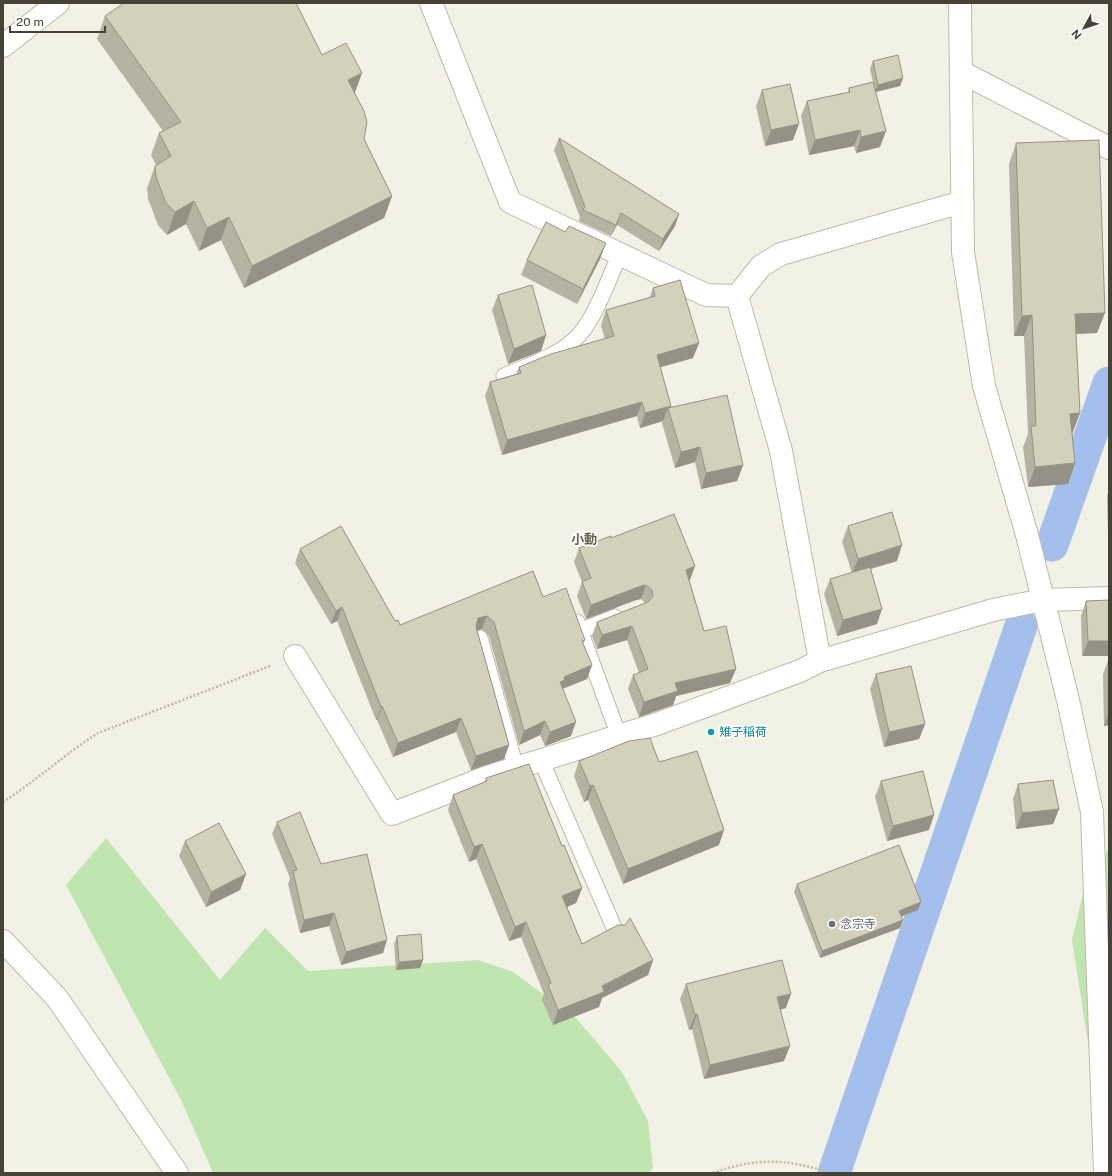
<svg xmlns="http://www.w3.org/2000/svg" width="1112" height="1176" font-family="'Public Sans','Noto Sans JP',sans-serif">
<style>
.green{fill:#c1e5b1}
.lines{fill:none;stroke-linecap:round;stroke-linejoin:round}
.canal{stroke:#a5bfec;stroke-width:33}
.service-casing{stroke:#bdbba9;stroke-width:17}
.minor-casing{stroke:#bdbba9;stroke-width:24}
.tertiary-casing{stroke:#bdbba9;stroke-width:24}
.path{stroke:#beba9b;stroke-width:2.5;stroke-dasharray:2 2;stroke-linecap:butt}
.service{stroke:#fff;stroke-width:15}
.minor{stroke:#fff;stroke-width:22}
.tertiary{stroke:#fff;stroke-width:22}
.wall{fill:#b5b3a2}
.shaded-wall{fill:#949284}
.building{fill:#d3d0bc;stroke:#949284}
.culture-dot{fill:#0f9aa8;stroke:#fff;stroke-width:1.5}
.worship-dot{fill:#6b7280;stroke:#fff;stroke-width:1.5}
.labels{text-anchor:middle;stroke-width:3.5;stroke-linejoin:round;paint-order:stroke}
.culture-label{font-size:12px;fill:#0d838f;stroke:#fff;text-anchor:start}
.worship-label{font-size:12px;fill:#5b616d;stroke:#fff;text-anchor:start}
.neighbourhood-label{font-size:13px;font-weight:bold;fill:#67634e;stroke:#fff}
</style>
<rect width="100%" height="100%" fill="#f2f1e6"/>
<path class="green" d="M106,838L220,980L265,928L308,971L478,960L513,972L577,1019L622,1072L648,1121L653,1168L649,1173H213L182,1102L66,885Z
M1109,848V1113L1090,1056L1072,940L1084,889Z"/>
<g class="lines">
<path class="canal" d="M1052,545L1109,383
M834,1173L1021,626"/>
<defs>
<path id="service" d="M504,376C529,365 560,356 579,335C596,316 609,278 620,254
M577,622L619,736
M580,631L615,617
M480,638L516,768
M541,760L616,932"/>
<path id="minor" d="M431,3L510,202L706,295L737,296L761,266L781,254L962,202
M3,46L58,3
M961,72L1109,148
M737,296L781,451L820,661
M295,656L392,814L487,777L657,724L800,671L820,661L993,610L1043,600L1109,598
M3,941L57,998L177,1173"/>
<path id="tertiary" d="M960,3L963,252L984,386L1027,535L1068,700L1092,812L1105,1173"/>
</defs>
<use href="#service" class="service-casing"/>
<use href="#minor" class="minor-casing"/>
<use href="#tertiary" class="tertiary-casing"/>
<path class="path" d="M3,802C36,781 65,754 98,733L270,666
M713,1173C756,1157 788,1159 831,1173"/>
<use href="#service" class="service"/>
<use href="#minor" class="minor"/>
<use href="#tertiary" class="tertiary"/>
</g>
<path class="wall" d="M105,16L322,55L362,73L354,93L364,139L392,196L384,218L244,288L221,240L199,251L186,224L167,235L158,225L148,199L147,188L155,166L156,165L151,155L159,133L163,131L97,39Z
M873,61L903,78L900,86L876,92L880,147L856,153L854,146L809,155L801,116L807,101L848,92L849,88L873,82L870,69Z
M762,90L793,140L765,146L756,106Z
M559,138L679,214L675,226L659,251L617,225L611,236L579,221L580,217L554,150Z
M1016,143L1097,333L1076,334L1080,413L1072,434L1075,463L1068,484L1028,487L1023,447L1028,434L1024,336H1014L1009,164Z
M600,259L577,304L521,275L527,260Z
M653,288L693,358L660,367L671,406V407L743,465L737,481L701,489L695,462L675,468L662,423L663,421L640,428L637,416L502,455L485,396L490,382L516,374L519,367L605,339L601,325L606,310L650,297Z
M498,295L546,335L541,351L508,364L492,310Z
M1109,489V567L1107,496Z
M848,526L897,561L871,569L877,624L837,636L824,594L830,579L852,573L842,542Z
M611,538L690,580H689L704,631L730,683L676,696L673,705L639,717L628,689L633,675L639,673L627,640L597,649L592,636L597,622L645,603L641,599L636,600L586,619L577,596L582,582L574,562L579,548Z
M300,549L400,625L543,597L585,640L583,643L592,665L587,679L562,689L571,736L545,746L540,735L519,745L489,636L482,629L477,631L509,745L504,759L471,770L456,732L393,757L377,720H376L337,621L331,624L295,563Z
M1109,600L1082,656L1081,616L1086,601Z
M1109,658V725L1104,726L1103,674Z
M876,674L925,724L919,739L884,747L870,689Z
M579,761L659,762L719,845L623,884L588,800L584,802L574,776Z
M486,778L562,846L582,888L576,903L567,907L582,944L653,960L648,975L602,998L599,1007L553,1025L542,1000L544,994L521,937L509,941L476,859L469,862L448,810L453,795L484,782Z
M881,781L929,830L887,841L875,797Z
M1018,784L1059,809L1053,824L1016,829L1013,799Z
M277,822L321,864L383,953L341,965L329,926L300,933L288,884L290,878L272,834Z
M185,841L246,874L240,890L206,907L179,856Z
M797,884L918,910L901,917L900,928L820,958L794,892Z
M397,936L423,960L420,968L396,970L394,944Z
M686,984L786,1008L780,1010L784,1061L704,1079L692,1029L689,1030L680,999Z"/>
<path class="shaded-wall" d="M362,73L354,95L348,80Z
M903,78L900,86L875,92L878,85Z
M799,124L793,140L765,146L771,130Z
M860,130L854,146L809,155L815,140Z
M886,131L880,147L856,153L861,137Z
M392,196L384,218L244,288L252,266Z
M194,201L186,224L167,235L175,212Z
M621,213L617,225L611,236L616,225Z
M679,214L675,226L659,251L663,239Z
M229,217L221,240L199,251L207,228Z
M606,243L600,259L577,304L583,289Z
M1105,313L1097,333L1067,334L1075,314Z
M1032,315L1024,336H1014L1022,316Z
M546,335L541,351L508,364L514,349Z
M699,343L693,358L651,370L657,355Z
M642,402L637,416L502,455L507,440Z
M671,406L669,411L668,408L663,421L640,428L645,413Z
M1080,413L1072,434L1070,414Z
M700,447L695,462L675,468L681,452Z
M1075,463L1068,484L1028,487L1035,467Z
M743,465L737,481L701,489L706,473Z
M902,545L897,561L852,574L858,559Z
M695,566L690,580L681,584L686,570Z
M646,585L641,599L636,600L586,619L591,605L641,586Z
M342,607L337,621L331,624L336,611Z
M882,609L877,624L837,636L843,620Z
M487,616L482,629L473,632L478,618Z
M632,626L627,640L597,649L602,635Z
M1088,641H1109V656H1082Z
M592,665L587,679L562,689L560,682L564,677Z
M736,669L730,683L676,696L673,705L639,717L644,702L675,683Z
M382,706L377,720H376L381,707Z
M1109,713V725L1104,726Z
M461,718L456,732L393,757L398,743Z
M545,721L540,735L519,745L524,731Z
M576,722L571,736L545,746L550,732Z
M925,724L919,739L884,747L889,732Z
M509,745L504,759L471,770L476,756Z
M593,785L588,800L584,802L590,786Z
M1059,809L1053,824L1016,829L1022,813Z
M934,815L929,830L887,841L893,826Z
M724,830L719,845L623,884L628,869Z
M482,844L476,859L469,862L474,847Z
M246,874L240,890L206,907L211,892Z
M582,888L576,903L557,911L562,896Z
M921,902L918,910L896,918L899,911Z
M334,913L329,926L300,933L304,920Z
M903,920L900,928L820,958L822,951Z
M526,922L521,937L509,941L515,927Z
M387,940L383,953L341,965L346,952Z
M423,960L420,968L396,970L399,962Z
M653,960L648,975L602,998L599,1007L553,1025L558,1010L602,986Z
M791,994L786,1008L771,1012L777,997Z
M697,1014L692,1029L689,1030L695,1015Z
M790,1046L784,1061L704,1079L710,1065Z"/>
<path class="building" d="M124,3H296L322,55L346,43L362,73L348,80L364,111L367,122L364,139L392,196L252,266L229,217L207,228L194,201L175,212L166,203L156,177L155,166L171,156L159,133L181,122L105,16Z
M898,55L903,78L878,85L873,61Z
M873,82L886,131L861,137L860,130L815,140L807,101L850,92L849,88Z
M790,84L799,124L771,130L762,90Z
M559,138L679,214L663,239L621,213L616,225L583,210L585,207Z
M1099,140L1105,313L1075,314L1080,413L1070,414L1075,463L1035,467L1031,426H1036L1032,315L1022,316L1016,143Z
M546,222L565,232L569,226L606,243L583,289L527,260Z
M680,280L699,343L657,355L671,406L645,413L642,402L507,440L490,382L521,373L519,367L551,354L614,336L606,310L655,296L653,288Z
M532,285L546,335L514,349L498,295Z
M727,395L743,465L706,473L700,447L681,452L668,408Z
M892,512L902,545L858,559L848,526Z
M674,514L695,566L686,570L704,631L726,626L736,669L675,683L678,691L644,702L633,675L648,669L632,626L602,635L597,622L648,602L653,596L652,590L646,585L641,586L591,605L582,582L591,578L579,548L611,536V538Z
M341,526L395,621L398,620L400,625L533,571L543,597L566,588L585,640L582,641L592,665L564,677L565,680L560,682L576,722L550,732L545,721L524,731L494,622L487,616L478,618L476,627L509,745L476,756L461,718L398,743L382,706L381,707L342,607L336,611L300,549Z
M870,567L882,609L843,620L830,579Z
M1109,600V641H1088L1086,601Z
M911,666L925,724L889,732L876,674Z
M650,738L659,762L697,751L724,830L628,869L593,785L590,786L579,761L629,741Z
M529,764L562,846L564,845L582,888L562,896L582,944L618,925H625L630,918L653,960L602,986L604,992L558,1010L548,985L551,983L526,922L515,927L482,844L474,847L453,795L487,781L486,778Z
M923,771L934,815L893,826L881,781Z
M1053,780L1059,809L1022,813L1018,784Z
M300,812L321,864L367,854L387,940L346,952L334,913L304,920L293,871L297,870L277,822Z
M219,823L246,874L211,892L185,841Z
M899,845L921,902L899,911L903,920L822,951L797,884Z
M421,934L423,960L399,962L397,936Z
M782,960L791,994L777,997L790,1046L710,1065L697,1014L695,1015L686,984Z"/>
<circle class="culture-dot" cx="711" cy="732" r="4"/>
<circle class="worship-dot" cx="832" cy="924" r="4"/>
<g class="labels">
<g class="culture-label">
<text x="719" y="736">雉子稲荷</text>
</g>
<g class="worship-label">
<text x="840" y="928">念宗寺</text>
</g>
<g class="neighbourhood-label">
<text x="584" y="544">小動</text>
</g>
</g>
<rect width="1112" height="1176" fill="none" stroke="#454236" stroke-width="8"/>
<g transform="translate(1084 28) rotate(230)" stroke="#ffffff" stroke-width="3" paint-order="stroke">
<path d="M0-3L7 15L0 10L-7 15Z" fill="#454236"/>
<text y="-6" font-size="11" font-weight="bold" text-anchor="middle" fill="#454236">N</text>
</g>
<path d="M10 26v6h95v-6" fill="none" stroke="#454236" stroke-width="2"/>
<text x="16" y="26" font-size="12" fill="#454236" stroke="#ffffff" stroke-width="3" paint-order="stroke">20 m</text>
</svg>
